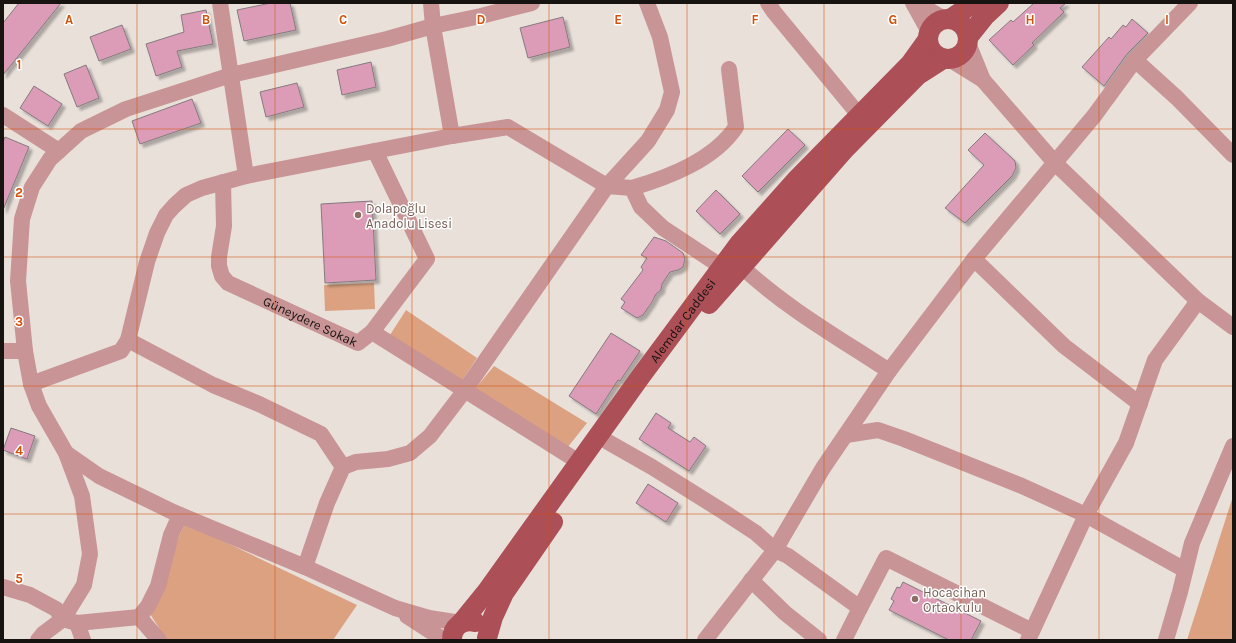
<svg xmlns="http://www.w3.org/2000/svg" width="1236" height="643" font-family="Karla,sans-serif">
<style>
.green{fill:#dba180}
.building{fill:#dc9cb7;stroke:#847a7e;filter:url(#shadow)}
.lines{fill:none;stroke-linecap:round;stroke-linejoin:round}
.minor{stroke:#c99496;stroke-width:16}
.major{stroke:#ac4f57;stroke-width:20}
.grid{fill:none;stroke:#d3520c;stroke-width:1;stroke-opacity:0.55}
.education-dot{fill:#8d6e63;stroke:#fff;stroke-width:1.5}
.labels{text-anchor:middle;stroke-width:3;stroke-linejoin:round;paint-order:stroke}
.education-label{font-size:13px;fill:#785e54;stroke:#fff;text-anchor:start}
.street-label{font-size:13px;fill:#161311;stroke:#fff}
.grid-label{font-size:13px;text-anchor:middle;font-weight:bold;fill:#d3520c;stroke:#fff;stroke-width:3;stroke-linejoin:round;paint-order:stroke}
</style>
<defs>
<filter id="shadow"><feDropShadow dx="3.5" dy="3.5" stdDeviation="1" flood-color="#0004"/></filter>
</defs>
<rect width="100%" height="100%" fill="#e9e0da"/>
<path class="green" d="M374,283L375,309L325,311L324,285Z
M406,310L477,358L461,382L390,335Z
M494,366L587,423L567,448L474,390Z
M1233,496V640H1187Z
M185,523L357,605L333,640H167L150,614L172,553Z"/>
<path class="building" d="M19,3H61L3,75V23Z
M271,3H290L296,30L244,41L237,10Z
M1034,3H1066L1060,8L1064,12L1032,43L1034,45L1013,65L989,40L1011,20L1013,22Z
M206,10L213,44L177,51L182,67L156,76L146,44L184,32L181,15Z
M563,17L570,47L528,58L520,28Z
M1132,19L1148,33L1127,54L1104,86L1082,67L1109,37L1111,39L1123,25L1126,27Z
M122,25L131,49L99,61L90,37Z
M371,62L376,87L342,95L337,70Z
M86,65L99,98L77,107L64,74Z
M297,83L304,107L266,117L260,92Z
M34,86L62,104L48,126L20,108Z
M192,99L201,123L140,144L132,121Z
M788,129L805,145L758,192L742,176Z
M985,133L1015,161L1016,168L1012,176L965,223L945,208L984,165L968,150Z
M5,137L29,147L3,210V142Z
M716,190L740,214L720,234L696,211Z
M372,201L376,280L325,283L321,204Z
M654,237L666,241L683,253L685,259L683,267L678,270L670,272L662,284L661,290L656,294L652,302L643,315L637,318L621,308L625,302L621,299L643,270L641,267L647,258L641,255Z
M611,333L640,351L620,381L618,380L596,414L569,396Z
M656,413L671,423L668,428L690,442L694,437L706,446L689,471L639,439Z
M11,428L35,436L27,459L3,450Z
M648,484L678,503L666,522L636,503Z
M903,582L981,621L971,640H949L889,610L894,601L891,599L897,587L900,588Z"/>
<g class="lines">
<g class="minor">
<path d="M220,3L246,176"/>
<path d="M431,3L433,26L452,136"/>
<path d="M768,3L774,12L859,115"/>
<path d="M913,3L929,32"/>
<path d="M917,3L944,19"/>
<path d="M968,43L983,80"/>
<path d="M949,59L983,80L1055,163L1198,301L1233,327"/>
<path d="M1135,60L1177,98L1233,155"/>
<path d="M3,115L59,151"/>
<path id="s1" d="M223,182L224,226L219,257V266L222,276L228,283L358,343L372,332L579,462"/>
<path d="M632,188C669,177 714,160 736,127L729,69"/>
<path d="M974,259L1064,346L1140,404"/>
<path d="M742,267C786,308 839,338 889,371"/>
<path d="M372,332L427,259L375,151"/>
<path d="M128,340L213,385L259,404L321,434L343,467"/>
<path d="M3,351H25"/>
<path d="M31,384L121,351L128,340L147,262L157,233L166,215L174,206L186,195L202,188L246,176L452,136L508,127L607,186L648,141L667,110L672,92L660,37L647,3"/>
<path d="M846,435L878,430L904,439L1022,486L1086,515L1185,570"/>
<path d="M608,442L652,467L724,512L756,533L775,550L788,556L860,608L844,640"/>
<path d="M66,453L99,476L173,512L305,567L395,608L429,618L461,623"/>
<path d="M305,567L327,503L343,467L356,462L388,459L410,453L430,436L465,390L607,186L632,188L641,207L663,228L722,267"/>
<path d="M751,580L785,613L819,640"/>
<path d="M3,587L30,595L56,609L63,619L77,623L139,617L148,606L158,586L171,535L180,515"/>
<path d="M860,608L886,558L1032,631"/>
<path d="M407,616L444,640"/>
<path d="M139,617L159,640"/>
<path d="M77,623L83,640"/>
<path d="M38,640L43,634L63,619L84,585L90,554L82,496L66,453L39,406L31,384L25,351L18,281L22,219L32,187L50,159L81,131L126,109L231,75L387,39L433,26L481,16L532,3"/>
<path d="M705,640L775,550L823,468L889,371L974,259L1094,116L1135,60L1190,3"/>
<path d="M1028,640L1086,515L1126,443L1155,360L1198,301"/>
<path d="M1166,640L1180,592L1192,543L1233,446"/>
</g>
<g class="major">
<circle cx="948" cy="39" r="20"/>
<path d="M950,19L974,3"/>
<path d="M969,36L985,16L999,3"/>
<path d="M709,304L845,149L918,75L943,59"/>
<path id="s2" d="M461,623L487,591L641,376L739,244L797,179L910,64L928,39"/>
<path d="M487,638L493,617L504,593L553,522"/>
<path d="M452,640C452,627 462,619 475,622"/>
</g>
</g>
<path class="grid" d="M137,3V640M275,3V640M412,3V640M549,3V640M687,3V640M824,3V640M961,3V640M1099,3V640M3,129H1233M3,257H1233M3,386H1233M3,514H1233"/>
<g class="education-dot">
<circle cx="358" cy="215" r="4"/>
<circle cx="915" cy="599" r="4"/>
</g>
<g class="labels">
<g class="education-label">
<text x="366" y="213">Dolapoğlu<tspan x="366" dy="15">Anadolu Lisesi</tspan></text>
<text x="923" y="597">Hocacihan<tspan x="923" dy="15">Ortaokulu</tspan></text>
</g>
<g class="street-label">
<text dy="5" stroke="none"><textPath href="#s1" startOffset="195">Güneydere Sokak</textPath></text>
<text dy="5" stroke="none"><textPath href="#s2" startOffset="375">Alemdar Caddesi</textPath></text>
</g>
</g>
<g class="grid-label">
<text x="69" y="24">A</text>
<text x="206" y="24">B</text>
<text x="343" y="24">C</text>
<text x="481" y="24">D</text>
<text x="618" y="24">E</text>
<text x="755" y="24">F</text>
<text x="893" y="24">G</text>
<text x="1030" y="24">H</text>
<text x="1167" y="24">I</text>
<text x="19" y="69">1</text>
<text x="19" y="197">2</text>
<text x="19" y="326">3</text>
<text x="19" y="455">4</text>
<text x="19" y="583">5</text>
</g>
<rect width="1236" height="643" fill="none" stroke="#161311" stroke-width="8"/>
</svg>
